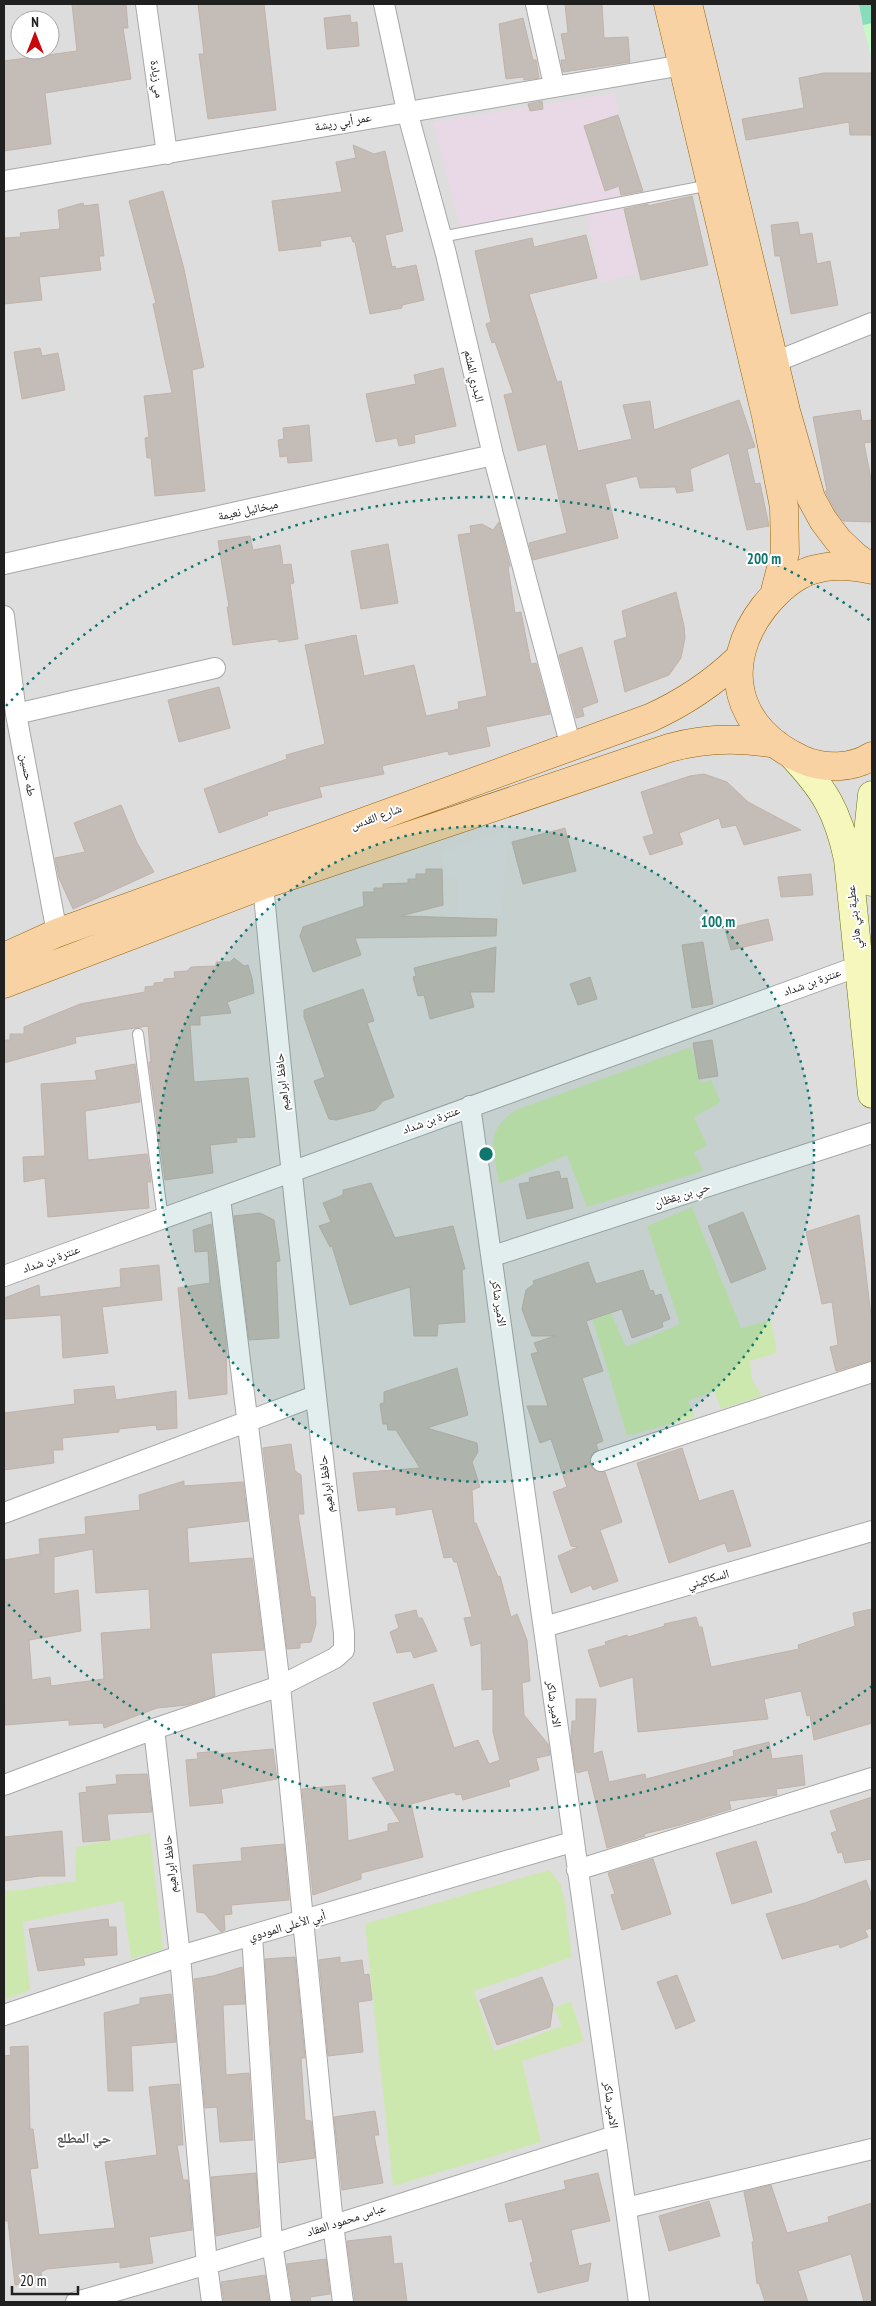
<svg xmlns="http://www.w3.org/2000/svg" width="876" height="2306" font-family="'PT Sans Narrow','Noto Naskh Arabic',sans-serif">
<style>
.residential{fill:#dedddd;fill-rule:evenodd}
.industrial{fill:#e9d9e6}
.grass{fill:#cce8ae}
.park{fill:#c6f8c8}
.pitch{fill:#87dcb9}
.parking{fill:#e0e0e0}
.building{fill:#c4bcb6;stroke:#c1b3a9;fill-rule:evenodd}
.lines{fill:none;stroke-linecap:round;stroke-linejoin:round}
.service-casing{stroke:#a7a7a7;stroke-width:12}
.minor-casing{stroke:#a7a7a7;stroke-width:22}
.secondary-casing{stroke:#6b7409;stroke-width:29}
.primary-casing{stroke:#966306;stroke-width:29}
.service{stroke:#fff;stroke-width:10}
.minor{stroke:#fff;stroke-width:20}
.secondary{stroke:#f6f7bd;stroke-width:28}
.primary{stroke:#f9d2a3;stroke-width:28}
.ring{fill:none;stroke:#0f766e;stroke-width:2.5;stroke-dasharray:2.5 5}
.labels{text-anchor:middle;stroke-width:4;stroke-linejoin:round;paint-order:stroke}
.street-label{font-size:12px;fill:#202020;stroke:#fff}
.neighbourhood-label{font-size:14px;font-weight:bold;fill:#535353;stroke:#fff}
.centre{fill:#0f766e;stroke:#fff;stroke-width:2.5}
.ring-label{font-size:15px;text-anchor:middle;font-weight:bold;fill:#0f766e;stroke:#fff;stroke-width:4;stroke-linejoin:round;paint-order:stroke}
</style>
<rect width="100%" height="100%" fill="#f0ece6"/>
<path class="residential" d="M4,4H872V2302H4ZM20,20H50V50H20Z"/>
<path class="industrial" d="M615,93L618,115L584,127L605,190L616,187L621,198L637,274L600,282L584,201L461,229L433,122Z"/>
<path class="grass" d="M691,1047L701,1083L711,1080L721,1102L694,1117L707,1146L694,1152L703,1171L587,1207L567,1155L499,1184C494,1151 483,1131 516,1110Z
M692,1207L741,1328L771,1320L777,1353L750,1361L752,1380L762,1396L721,1409L714,1391L688,1401L695,1417L627,1436L593,1320L611,1313L626,1347L680,1324L647,1226Z
M150,1833L163,1949L131,1959L123,1901L23,1922L30,1990L4,2000V1891L20,1890L75,1881L76,1847Z
M549,1870L560,1883L564,1897L572,1957L474,1991L494,2051L562,2026L554,2008L571,2001L584,2041L522,2061L541,2142L393,2186L365,1924Z"/>
<path class="park" d="M872,23V56H871L863,25Z"/>
<path class="pitch" d="M859,4H872V23L863,25Z"/>
<path class="parking" d="M508,828L502,919L458,918L457,878L444,877L441,853Z"/>
<path class="building" d="M72,4H126L128,28H123L131,79L45,93L51,144L4,151V61L77,51Z
M198,4H264L276,110L208,119L199,54H204Z
M565,4H602L604,38L628,37L630,62L563,72L561,60H566L561,34L568,33Z
M350,15L351,23L357,22L359,46L327,49L324,18Z
M523,18L533,60H536L539,78L524,80L523,77L506,79L499,24Z
M824,73H872V135H850L849,122L746,140L742,119L804,108L799,78Z
M542,101L543,109L530,111L528,104Z
M618,115L643,191L621,195L619,186L605,191L584,126Z
M353,145L374,154L385,151L403,231L385,235L392,267L395,266L396,269L416,265L424,300L402,305V308L370,314L355,242H353L351,236L320,241L321,246L279,251L272,201L342,192L336,162L356,158Z
M163,191L184,269L204,367L192,370L205,491L155,496L151,458H147L145,438L149,437L144,396L172,393L153,304L156,303L129,201Z
M692,196L708,265L641,280L624,209L648,204V206Z
M83,203L84,206L98,204L104,256H99L101,270L39,277L42,300L4,304V238L21,237L20,233L60,229L58,210Z
M798,222L800,235L812,233L817,264L830,261L838,305L791,314L780,256H775L771,225Z
M586,235L597,278L529,294L557,382L561,381L578,451L632,439L623,405L650,401L654,430L739,400L755,447L747,449L755,484L760,483L769,526L747,530L729,453L690,469L693,491L677,493L675,487L640,488L637,476L605,484L618,538L533,560L529,543L567,533L546,444L518,451L504,395L513,393L495,342L492,343L486,324L491,322L475,251L532,238L534,247Z
M40,348L42,356L58,353L65,390L22,399L14,352Z
M443,368L456,426L414,435L415,443L399,446L397,438L376,442L366,394L416,384L414,375Z
M860,410L862,421L872,420V442L864,443L872,484V522L843,521L836,512L825,491H827L813,417Z
M309,425L312,461L288,463L287,456L280,457L278,440L284,439L283,428Z
M499,522L510,566L508,567L515,613L521,612L531,664L536,663L550,714L486,727L490,746L449,755L448,751L382,766L384,774L319,787L322,797L267,812L268,815L219,833L204,789L287,759L286,755L325,744L305,645L356,635L364,676L414,665L426,716L459,709L458,702L487,696L458,535L471,533L470,526L482,524L493,530Z
M250,536L253,550L280,545L283,565L291,564L294,583L290,584L298,639L279,642L277,639L233,645L227,607H229L218,541Z
M388,544L398,603L361,609L351,551Z
M676,592L684,626L685,638L681,658L669,675L625,692L614,641L627,637L622,611Z
M582,647L598,702L582,708L584,716L576,718L559,655Z
M219,687L230,728L179,742L168,700Z
M704,774L727,782L748,802L801,830L744,845L736,825L722,828L719,818L679,833L683,844L650,855L643,837L654,834L641,792L690,776Z
M121,805L137,843L154,872L73,909L59,878L55,858L85,852L74,823Z
M565,828L576,871L523,884L512,842Z
M426,869H442L443,905L401,916L497,919L496,936L355,938L361,955L313,972L300,936L303,927L364,906L363,892H374V888H383V884L408,883V879H416V874H426Z
M811,874L813,895L781,897L778,877Z
M768,919L773,940L731,950L725,929Z
M703,942L713,1004L692,1008L682,945Z
M496,947L494,992H470L474,1007L430,1019L424,995L418,996L413,977L416,976L414,968Z
M234,958L244,966L248,965L252,978L254,993L227,1002L231,1013L200,1016V1025H190L194,1082L248,1078L255,1137L236,1138L237,1142L210,1145L213,1173L165,1180L149,1062H151L148,1026L75,1037L76,1043L4,1063V1040H10V1034H24V1027L80,1004L145,992V987L154,986V983L164,982V979L175,978L174,972L187,971L191,967L216,966V962H230Z
M590,977L597,999L578,1005L570,984Z
M363,989L374,1021L367,1023L394,1097L383,1101L375,1110L336,1120L329,1119L314,1081L325,1077L304,1017V1010Z
M712,1040L718,1076L699,1079L693,1043Z
M135,1064L140,1102L85,1111L88,1160L147,1154L151,1182H147L149,1208L48,1217L45,1178L24,1182L23,1157L45,1156L41,1084L97,1080L95,1071Z
M559,1171L561,1179L567,1178L573,1208L527,1219L519,1184L530,1182L529,1178Z
M371,1183L395,1238L453,1226L465,1269L462,1270L465,1322L438,1324L437,1336H414L410,1287L350,1305L332,1246L330,1247L319,1226L331,1222L323,1203L343,1195V1190Z
M743,1212L766,1269L731,1283L708,1226Z
M260,1213L274,1220L280,1261L276,1262L279,1338L249,1340L234,1216Z
M859,1215L872,1324V1360L836,1371L830,1347L838,1345L832,1302L822,1304L806,1232Z
M211,1224L226,1342L227,1394L189,1399L178,1288L210,1283L208,1251L195,1252L193,1230Z
M588,1262L596,1284L643,1270L650,1291L653,1290L655,1296L661,1294L670,1319L662,1322L663,1327L632,1338L622,1309L586,1321L603,1371L582,1378L603,1441L596,1444L598,1450L592,1453L590,1464L593,1470L605,1472L622,1522L600,1530L618,1581L593,1590L591,1585L571,1593L558,1556L578,1547L571,1546L553,1492L567,1487L551,1439L540,1443L527,1406H548L531,1354L538,1352L534,1343L555,1336H532L522,1309L526,1290L534,1284L533,1281Z
M159,1265L162,1300L102,1307L108,1353L63,1358L61,1315L4,1319V1298L39,1285L40,1297L121,1287L120,1269Z
M457,1368L468,1415L427,1428L477,1443L478,1452L472,1462L480,1487L472,1490L474,1523H476L498,1577L500,1576L511,1617L517,1614L527,1640L530,1681L522,1683L524,1715L548,1744L550,1755L536,1758L539,1770L508,1780L510,1786L463,1800L461,1794L456,1795L454,1792L411,1804L423,1857L361,1873V1879L313,1895L302,1789L345,1785L348,1841L388,1831V1824L400,1822L372,1778L395,1771L373,1703L433,1684L454,1748L478,1740L489,1764L500,1760L493,1732V1689L482,1690L481,1643L471,1646L464,1618L472,1617L457,1562H454L452,1557L444,1558L432,1509L396,1515V1507L358,1511L353,1473L420,1468L396,1430H388L387,1424H383L380,1404L384,1403V1392Z
M114,1386L116,1400L176,1391L177,1428L157,1430L156,1425L119,1429V1432L62,1438L63,1450H53L54,1463L4,1470V1413L75,1404L74,1390Z
M291,1444L295,1471L301,1475L304,1514H298L311,1597H315L316,1624L311,1642L300,1643V1648L287,1649L263,1448Z
M682,1448L699,1501L733,1490L751,1546L728,1552L725,1543L669,1563L637,1463Z
M184,1481V1486L243,1482L248,1521L187,1528L189,1563L252,1558L264,1650L211,1653L215,1696L187,1705L157,1708L104,1728L103,1723L69,1725V1720L5,1725L4,1560L40,1554L39,1539L86,1534L85,1517L140,1510L139,1495ZM93,1549L96,1593L149,1589L151,1629L101,1633L104,1679L51,1686L50,1677L32,1680L29,1640L81,1631L78,1590L54,1594V1557Z
M872,1609V1723L814,1740L810,1715L807,1716L801,1691L764,1699L768,1719L638,1732L633,1677L600,1687L588,1650L606,1645L605,1642L627,1635L628,1637L665,1626L664,1624L696,1617L699,1627H702L711,1667L799,1649L798,1645L855,1626L853,1613Z
M416,1610L418,1618H422L437,1651L414,1658L411,1651L397,1653L390,1632L399,1628L395,1615Z
M576,1699H596L593,1754L602,1751L609,1782L645,1774L646,1779L734,1756L733,1751L769,1742L772,1759L802,1755L805,1785L776,1789L777,1795L729,1801L731,1809L680,1825L644,1834L645,1836L607,1848L588,1770L577,1773L575,1768L571,1738L572,1721H576Z
M273,1749L277,1779L221,1789L223,1803L190,1806L186,1760L198,1759L197,1753L218,1751V1754Z
M147,1774L152,1812L107,1814L110,1840L83,1842L79,1793L87,1792L86,1787L117,1784L116,1775Z
M872,1797V1859L845,1863L842,1852L838,1853L831,1833L837,1831L830,1811Z
M62,1831L65,1876H40L4,1881V1837Z
M756,1841L772,1892L732,1904L716,1853Z
M284,1844L289,1900L231,1905L232,1914L224,1915L225,1930L221,1932L204,1913L197,1912L193,1865L242,1861L241,1848Z
M653,1859L671,1914L622,1930L611,1895L615,1894L608,1873Z
M866,1880L872,1896V1928L865,1930L868,1937L840,1948L839,1944L782,1959L766,1914L805,1903Z
M108,1919L109,1927H116L117,1955L83,1958L85,1965L38,1971L29,1929Z
M295,1957L305,2058H301L305,2120L311,2121L315,2158L279,2163L265,1959Z
M340,1957V1963L362,1960L364,1975L369,1974L372,2000L358,2002L363,2052L328,2056L319,1960Z
M242,1967L245,2004L223,2005L226,2075L249,2073L253,2140L220,2142L217,2107L205,2108L194,1979L213,1976Z
M677,1975L695,2021L676,2029L657,1982Z
M542,1977L553,2005L550,2027L497,2045L480,2000Z
M171,1994L176,2042L131,2046L133,2091H108L104,2013L140,2004V1998Z
M28,2046L30,2129H33L38,2168L30,2169L39,2235L115,2228L105,2162L157,2155L149,2087L179,2084L183,2145H177L183,2180H188L192,2230L149,2237L153,2263L120,2268V2262L47,2269L41,2272L42,2283L15,2285L8,2221H4V2056L11,2055L10,2047Z
M375,2111L379,2135H374L383,2183L342,2190L334,2117Z
M256,2173L259,2227L216,2236L211,2177Z
M598,2173L610,2221L571,2230L579,2266L591,2263L588,2281L538,2293L530,2263L533,2262L522,2219L509,2222L505,2204L566,2189L564,2181Z
M771,2185L787,2233L829,2222L828,2217L872,2203V2302H864L851,2254L798,2271L808,2302H765L759,2283L757,2284L752,2242H754L744,2192Z
M709,2201L720,2236L669,2251L659,2216Z
M391,2236L394,2264L402,2263L407,2302H355L347,2241Z
M326,2259L330,2294L310,2297L311,2302H293L287,2264Z
M265,2275L269,2302H224L221,2282Z"/>
<g class="lines">
<defs>
<path id="service" d="M441,237L710,185
M138,1034L163,1219"/>
<path id="minor" d="M146,4L167,154
M384,4L407,111L446,254L493,455L571,747
M536,4L554,85
M4,181L683,65
M775,362L872,323
M4,564L493,455
M4,616L16,714L57,933
M16,714L215,668
M470,1106L639,2302
M220,1198L280,1686L333,2224L343,2302
M493,1256L872,1133
M4,1276L859,966
M601,1461L872,1372
M4,1513L315,1396
M544,1627L872,1531
M154,1729L180,1956L207,2265L212,2302
M4,1785L154,1729L280,1686L335,1658L344,1650V1633C313,1384 287,1135 263,885
M577,1870L872,1778
M252,1936L272,2243L281,2302
M4,2015L180,1956L572,1842
M626,2208L872,2149
M76,2302C257,2252 436,2192 615,2136"/>
<path id="secondary" d="M792,755C825,790 838,812 848,859L872,1094
M872,795L868,833L872,882"/>
<path id="primary" d="M668,4L766,416L784,507L785,553L774,595
M688,4L786,411L811,498L823,520L838,540L856,557L872,568
M872,570C852,565 832,564 812,570C793,576 777,591 764,607C719,665 735,730 803,760C824,769 852,769 872,756
M4,957L57,933L650,718C683,703 712,684 738,659
M4,984L263,885L669,748C705,738 739,737 776,744"/>
</defs>
<use href="#service" class="service-casing"/>
<use href="#minor" class="minor-casing"/>
<use href="#secondary" class="secondary-casing"/>
<use href="#primary" class="primary-casing"/>
<use href="#service" class="service"/>
<use href="#minor" class="minor"/>
<use href="#secondary" class="secondary"/>
<use href="#primary" class="primary"/>
</g>
<circle cx="486" cy="1154" r="328" fill="#0f766e" fill-opacity=".12"/>
<g class="ring">
<circle cx="486" cy="1154" r="328"/>
<path d="M872 1686A657 657 0 0 1 6 1602M6 706A657 657 0 0 1 872 622"/>
</g>
<g class="labels">
<g class="street-label">
<text transform="translate(157 79) rotate(82)" y="4">مي زيادة</text>
<text transform="translate(343 122) rotate(-10)" y="4">عمر أبي ريشة</text>
<text transform="translate(474 376) rotate(77)" y="4">البدري الملثم</text>
<text transform="translate(248 510) rotate(-12)" y="4">ميخائيل نعيمة</text>
<text transform="translate(28 775) rotate(80)" y="4">طه حسين</text>
<text transform="translate(376 817) rotate(-20)" y="4">شارع القدس</text>
<text transform="translate(854 917) rotate(-96)" y="4">عطية بني هاني</text>
<text transform="translate(812 982) rotate(-20)" y="4">عنترة بن شداد</text>
<text transform="translate(282 1082) rotate(-96)" y="4">حافظ ابراهيم</text>
<text transform="translate(431 1120) rotate(-20)" y="4">عنترة بن شداد</text>
<text transform="translate(682 1195) rotate(-18)" y="4">حي بن يقظان</text>
<text transform="translate(51 1259) rotate(-20)" y="4">عنترة بن شداد</text>
<text transform="translate(499 1303) rotate(82)" y="4">الامير شاكر</text>
<text transform="translate(326 1484) rotate(-97)" y="4">حافظ ابراهيم</text>
<text transform="translate(708 1579) rotate(-16)" y="4">السكاكيني</text>
<text transform="translate(554 1704) rotate(82)" y="4">الامير شاكر</text>
<text transform="translate(170 1864) rotate(-96)" y="4">حافظ ابراهيم</text>
<text transform="translate(287 1926) rotate(-16)" y="4">أبي الأعلى المودوي</text>
<text transform="translate(611 2105) rotate(82)" y="4">الامير شاكر</text>
<text transform="translate(346 2220) rotate(-18)" y="4">عباس محمود العقاد</text>
</g>
<g class="neighbourhood-label">
<text x="84" y="2143">حي المطلع</text>
</g>
</g>
<circle cx="486" cy="1154" r="8" class="centre"/>
<g class="ring-label">
<text x="764" y="564">200 m</text>
<text x="718" y="927">100 m</text>
</g>
<rect width="876" height="2306" fill="none" stroke="#202020" stroke-width="10"/>
<g transform="translate(35 35)"><circle r="24" fill="#ffffff" stroke="#a6a6a6"/>
<path d="M0-4L9 19L0 12L-9 19Z" fill="#c8070c"/>
<text y="-8" font-size="14" font-weight="bold" text-anchor="middle" fill="#202020">N</text>
</g>
<path d="M12 2286v8h66v-8" fill="none" stroke="#202020" stroke-width="2.5"/>
<text x="20" y="2286" font-size="15" fill="#202020" stroke="#ffffff" stroke-width="4" paint-order="stroke">20 m</text>
</svg>
